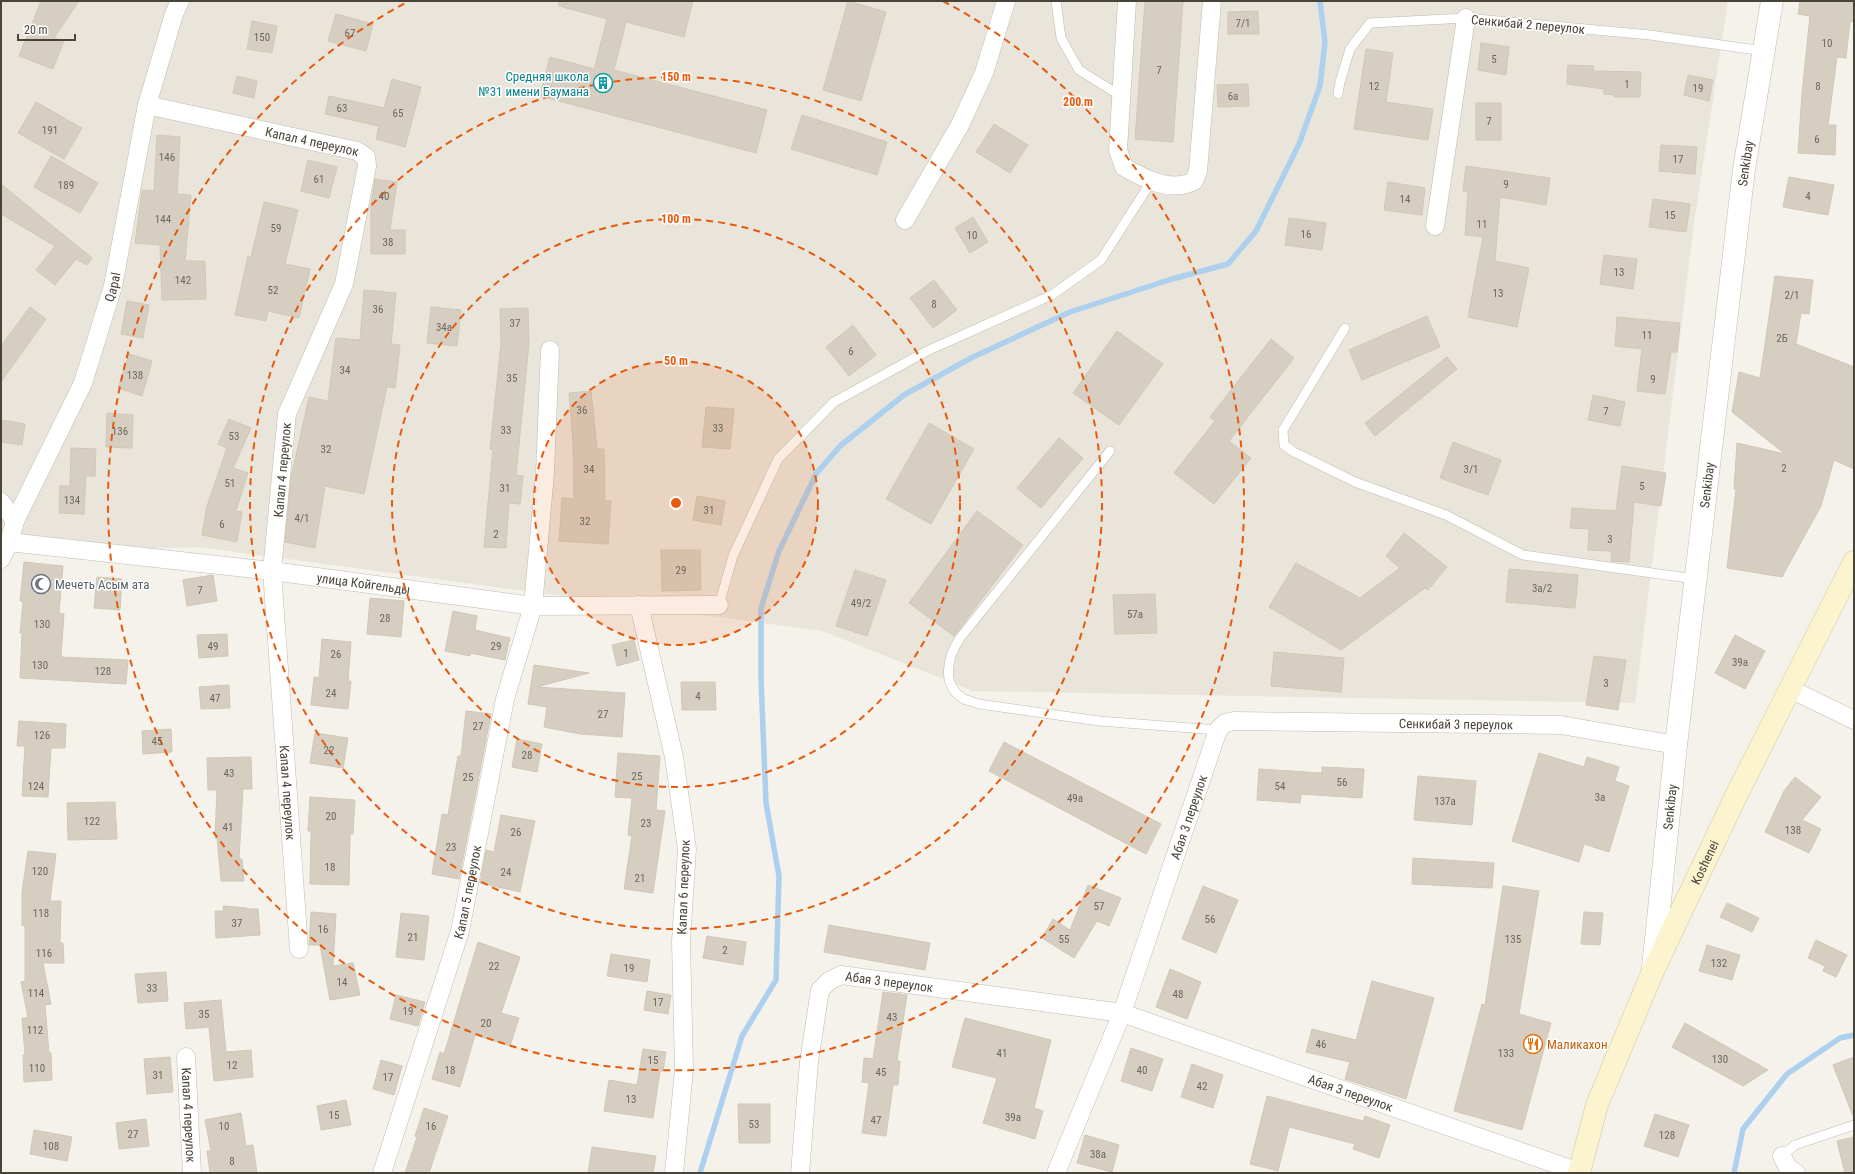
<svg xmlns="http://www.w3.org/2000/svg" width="1855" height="1174" font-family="'Roboto Condensed',sans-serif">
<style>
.residential{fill:#e9e5da}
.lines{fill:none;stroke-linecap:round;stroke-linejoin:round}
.stream{stroke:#acd0ed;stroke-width:5.5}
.building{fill:#d6cfc1;stroke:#d1c7b5}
.service-casing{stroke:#c0bbae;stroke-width:10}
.minor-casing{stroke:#c0bbae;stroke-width:19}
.tertiary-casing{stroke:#c0bbae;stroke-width:23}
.secondary-casing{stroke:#d2c79e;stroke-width:23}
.service{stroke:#fff;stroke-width:9}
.minor{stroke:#fff;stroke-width:18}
.tertiary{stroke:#fff;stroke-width:22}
.secondary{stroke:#fcf3cf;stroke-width:22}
.ring{fill:none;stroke:#e8590c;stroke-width:2;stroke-dasharray:7 5}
.labels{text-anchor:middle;stroke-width:3;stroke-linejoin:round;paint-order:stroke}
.number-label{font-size:11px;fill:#6c675b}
.street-label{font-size:13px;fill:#494439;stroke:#fff}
.culture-label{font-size:13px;fill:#0d838f;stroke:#fff;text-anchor:end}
.worship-label{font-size:13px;fill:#5b616d;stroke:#fff;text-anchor:start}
.food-label{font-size:13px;fill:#c56008;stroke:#fff;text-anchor:start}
.centre{fill:#e8590c;stroke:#fff;stroke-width:2}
.ring-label{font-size:12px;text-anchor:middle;font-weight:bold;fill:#e8590c;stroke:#fff;stroke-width:3;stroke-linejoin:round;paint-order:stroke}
</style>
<rect width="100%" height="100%" fill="#f5f2ec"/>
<path class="residential" d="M1,1H1728L1694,223L1635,703L973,691L822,631L198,547L1,553Z"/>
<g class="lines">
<path class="stream" d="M700,1173L742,1036L776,980L779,876L766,803L761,679V608L779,551L816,474L840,446L904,395L971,358L1070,312L1172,279L1228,264L1256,231L1299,144L1320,86L1325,42L1320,1
M1734,1173L1743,1129L1787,1074L1840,1038L1854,1035"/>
</g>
<path class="building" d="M41,1H79L54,38L64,41L53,69L19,56Z
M559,1H693L684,37L626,22L614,70L767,110L756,153L540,96L550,57L594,69L607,19L559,6Z
M848,1L886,12L861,101L823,90Z
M1145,1H1183L1173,142L1135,139Z
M1800,1H1854V22L1850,21L1846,58L1837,57L1828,125H1836L1835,155L1798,153L1802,93L1810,16L1798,14Z
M1258,11L1259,34H1228V12Z
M336,14L373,24L366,51L328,41Z
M252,21L277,26L272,53L247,49Z
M1481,43L1509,47L1506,75L1478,70Z
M1366,49L1393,53L1386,102L1433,109L1428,140L1354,129Z
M1568,65L1594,66L1593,71L1641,72L1640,97H1614V95L1604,94V89L1567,84Z
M1688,75L1713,80L1709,101L1684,95Z
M237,76L257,81L254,98L233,93Z
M392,79L421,87L405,147L376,139L379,126L325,114L329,96L384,108Z
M1248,84L1249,106L1218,107L1217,85Z
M36,102L82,128L64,159L18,133Z
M1476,103H1501V140H1476Z
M802,115L887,142L877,175L791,149Z
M994,124L1028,145L1010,173L976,152Z
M157,135L180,137L177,194L191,195L185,261H205L206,299L162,300L160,245L135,243L142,190L154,191Z
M1661,145L1697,147L1695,174L1659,171Z
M51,156L98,183L80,213L34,187Z
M308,160L337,167L329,198L301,191Z
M1466,166L1550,178L1546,205L1500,197L1495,261L1529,268L1517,327L1468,317L1483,237L1465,235L1468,192L1463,191Z
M1789,177L1834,185L1828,215L1783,207Z
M375,179L397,182L390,230H405V254H371V205Z
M1388,182L1425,188L1422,215L1384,210Z
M1,184L92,258L87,265L76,259L55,285L36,270L55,246L1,214Z
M1653,199L1690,204L1686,232L1649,227Z
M264,202L298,210L285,264L310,269L299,318L268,311L266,321L235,315L248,256L251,257Z
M973,217L988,242L970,253L955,228Z
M1289,218L1326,223L1322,250L1285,245Z
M1604,255L1637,259L1633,289L1600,284Z
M1775,276L1813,280L1809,314L1801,313L1796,344L1854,367V469L1834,460L1821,506L1782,577L1727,568L1736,489H1734L1737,443L1785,454L1732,412L1739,372L1760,378Z
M934,280L957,310L933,328L910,298Z
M364,290L396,293L391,344L400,345L395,388L387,387L364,494L325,486L315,548L285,542L291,478L309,397L328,401L336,338L360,340Z
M127,301L149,305L143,338L121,334Z
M30,307L46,319L1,382V346Z
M431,307L461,310L457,346L427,343Z
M528,308L529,343L516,475L523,476L520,504L509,503L506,548L484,547L493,449H490L501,344L500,309Z
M1427,316L1440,347L1362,380L1349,350Z
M1617,317L1680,323L1677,352H1671L1665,394L1637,391L1642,349L1615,346Z
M853,325L876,355L849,376L826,347Z
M1117,331L1163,364L1119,425L1073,393Z
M1271,339L1294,358L1229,441L1251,458L1214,504L1174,473L1215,421L1210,417Z
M129,354L152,361L142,396L118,388Z
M1447,357L1457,369L1375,436L1365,423Z
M591,391L597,449H604L605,501H611L608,544L559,541L562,498L574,499L573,442L569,393Z
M1593,395L1625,402L1620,426L1588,420Z
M706,407L734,409L730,449L702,447Z
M107,413L133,415L132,448L106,447Z
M229,419L251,428L233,468L248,473L236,511L242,512L237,542L202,535L207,506L227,448L218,444Z
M1,420L25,424L22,445L1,442Z
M929,423L974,449L931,524L886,499Z
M1059,438L1083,458L1041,508L1017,488Z
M1453,442L1501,460L1488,495L1440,478Z
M71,448L96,449L95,476H86L84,514L59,513L60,486H70Z
M1622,466L1666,473L1661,506L1634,502L1629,562L1611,561L1612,551L1588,550L1589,529L1570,528L1572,508L1616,511Z
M697,496L725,501L721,525L693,520Z
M977,511L1023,545L954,636L909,603Z
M1404,533L1447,567L1428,590L1425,588L1341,650L1269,607L1296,563L1360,598L1400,568L1386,556Z
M661,550H700L701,590L662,591Z
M24,562L63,566L59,613L64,614L61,657L128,660L126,684L20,678L22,634L20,633L23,601H20Z
M1509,569L1578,575L1575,608L1506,602Z
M855,570L886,580L867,636L836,626Z
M213,575L217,601L187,606L183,580Z
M97,577L122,579L120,610L94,608Z
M1155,594L1157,633L1115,634L1113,595Z
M370,598L404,601L401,637L367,634Z
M453,611L477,616L475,630L510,638L505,660L470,653V656L445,651Z
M227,634L228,656L199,658L197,635Z
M1735,635L1765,651L1745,689L1715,673Z
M322,639L351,642L348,681H351L348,709L311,705L314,677L319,678Z
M634,640L639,660L617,666L612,645Z
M1274,652L1344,658L1341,692L1271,686Z
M1594,656L1626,660L1618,710L1586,705Z
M534,665L589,673L537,687L625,693L622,737L580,734L544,727L547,707L528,704Z
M681,682H715L716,710H682Z
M229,685L230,708L201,709L199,687Z
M466,711L491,714L459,879L432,874L442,814L448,815L458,756H461Z
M19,721L66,724L65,748H51L48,797L22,796L25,746H17Z
M171,729L172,752L143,754L142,731Z
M315,733L348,738L343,768L310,763Z
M517,739L542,744L537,772L512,767Z
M1004,742L1161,824L1146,854L989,771Z
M618,753L660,756L656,810L665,811L653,893L624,889L632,836L628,835L632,798L615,797Z
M1539,753L1584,767L1587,757L1619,767L1615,781L1629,786L1609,852L1584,844L1579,862L1512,841Z
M251,757L252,789H243L239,859H242L244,881H221L217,838H215L217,790H208L207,758Z
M1322,767L1364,769L1362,798L1301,794L1300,803L1257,800L1259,769L1322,773Z
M1418,776L1476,781L1472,825L1414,820Z
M1795,777L1821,797L1802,820L1821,829L1809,853L1765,832L1784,791Z
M310,797L355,800L353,834H350L349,885L310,884L311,831H308Z
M115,802L117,839L68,840L67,803Z
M501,815L535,821L520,892L480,883L486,850L494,852Z
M28,851L56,854L50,901H61L60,943H63L64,963H43L51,1004L45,1005L49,1053H51L52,1080L24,1082L23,1055H25L22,1018H28L21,982L25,981V926L22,925V892Z
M1413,858L1494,863L1492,888L1412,884Z
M1088,885L1121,898L1109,926L1097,921L1074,958L1042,938L1053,919L1070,930Z
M1203,886L1238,900L1216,953L1182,939Z
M1503,886L1539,891L1519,1014L1551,1023L1522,1130L1454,1111L1482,1004L1485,1005Z
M1727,903L1759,918L1752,932L1720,917Z
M223,906L247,908V909H258L260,935L216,938L215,911H224Z
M311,912L336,914L333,966L353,963L360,995L330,1000L320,945H309Z
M1584,912L1603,913L1600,945L1581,944Z
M401,913L429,916L424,960L396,957Z
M829,925L930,943L925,970L824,952Z
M707,936L746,942L743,965L703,958Z
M1816,940L1847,955L1836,977L1823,971L1825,966L1808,958Z
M478,942L520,957L501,1013L519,1018L510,1046L475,1035L460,1087L432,1079L440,1052L444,1054Z
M1707,945L1740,955L1732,980L1699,971Z
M611,954L650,960L647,982L607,976Z
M1170,969L1201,982L1187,1019L1156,1007Z
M166,972L168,1001L138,1003L135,974Z
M1372,981L1434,998L1406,1099L1345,1079L1350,1062L1306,1052L1312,1029L1356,1040Z
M647,991L671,995L668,1014L644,1010Z
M883,992L907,995L897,1061H900L898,1085H893L886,1136L862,1133L869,1083L862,1082L864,1058L873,1059Z
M396,995L425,1002L418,1026L390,1019Z
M221,1000L226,1052L251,1050L253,1077L214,1081L209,1027L186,1029L184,1003Z
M965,1018L1051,1040L1034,1108L1043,1111L1035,1139L983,1123L997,1078L952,1067Z
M1685,1023L1768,1070L1743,1086L1672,1047Z
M1131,1048L1163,1059L1152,1091L1121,1081Z
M643,1049L666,1052L663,1071H660L653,1118L604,1111L609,1080L637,1085Z
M170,1057L173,1092L147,1094L144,1059Z
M1854,1057V1116H1853L1833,1065Z
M381,1060L402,1066L394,1095L373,1089Z
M1192,1064L1223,1075L1213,1108L1181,1097Z
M1267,1096L1363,1121L1365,1116L1390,1125L1379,1158L1353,1149L1355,1144L1289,1127L1278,1171L1250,1164Z
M346,1100L351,1125L321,1130L317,1106Z
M738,1104H770V1143H739Z
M424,1108L448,1116L429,1173H405L417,1137L415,1136Z
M241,1113L246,1146L253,1145L257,1173H210L207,1151H211L205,1120Z
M1655,1114L1689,1125L1678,1157L1644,1146Z
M146,1119L149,1146L119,1149L116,1123Z
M34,1130L72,1137L67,1161L30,1154Z
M1085,1135L1119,1145L1112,1172L1077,1163Z
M1854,1137V1173H1845L1837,1141Z
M592,1147L656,1156L653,1173H588Z"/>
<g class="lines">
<defs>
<path id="service" d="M1056,1L1061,38L1079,70L1121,96
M1338,94L1340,82L1350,49L1370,23L1466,18L1650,35L1764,51
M1345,328L1283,430L1284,445L1294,452L1355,482L1446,515L1523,555L1695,579
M1110,451L960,638C948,656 940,685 964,699C969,701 974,702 979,704L1099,721L1218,730
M719,605L733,556L778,459L834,402L927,351L1052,295L1101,260L1151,182
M1782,1156L1795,1145L1854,1125"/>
<g id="minor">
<path d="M1127,1L1118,150L1124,167C1145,179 1170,193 1194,181L1198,171L1212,1"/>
<path id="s1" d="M147,105L357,151L366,157L367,166L344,284L287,414L272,571L299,949"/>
<path d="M905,220L960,125L984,73L1006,1"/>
<path d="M1435,226L1466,18"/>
<path d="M1,502L15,521"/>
<path id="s2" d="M9,542L272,571L533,606L719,605"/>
<path id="s3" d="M1,559L9,542L15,521L83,383L113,286L147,105L174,14L180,1"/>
<path d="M639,605L674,757L687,849L681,941L684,1070L674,1173"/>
<path d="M1790,689L1854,720"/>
<path id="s4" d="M186,1057L192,1173"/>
<path d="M1782,1156L1788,1168L1796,1173"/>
<path id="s5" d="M382,1173L460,931L505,699L533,606L545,473L550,350"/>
<path id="s6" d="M800,1173L809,1062L820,990L829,981L841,975L1122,1013L1579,1172"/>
<path id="s7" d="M1056,1173L1122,1013L1218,730L1225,723L1234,721L1561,725L1676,745"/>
</g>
<g id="tertiary">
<path id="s8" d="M1653,968L1676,745L1744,169L1772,1"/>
</g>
<g id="secondary">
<path id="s9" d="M1579,1173L1597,1105L1653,971L1736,796L1854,562"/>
</g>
</defs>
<use href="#service" class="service-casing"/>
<use href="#minor" class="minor-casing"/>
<use href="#tertiary" class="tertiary-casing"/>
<use href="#secondary" class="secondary-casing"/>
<use href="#service" class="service"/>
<use href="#minor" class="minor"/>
<use href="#tertiary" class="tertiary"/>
<use href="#secondary" class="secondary"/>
</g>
<circle cx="676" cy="503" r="142" fill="#e8590c" fill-opacity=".12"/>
<g class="ring">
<circle cx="676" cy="503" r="142"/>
<circle cx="676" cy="503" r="284"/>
<circle cx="676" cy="503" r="426"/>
<path d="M943 1A568 568 0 1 1 409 1"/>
</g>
<defs>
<symbol id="building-ring" viewBox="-11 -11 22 22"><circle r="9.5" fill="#fff" stroke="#0f9aa8" stroke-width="1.5"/><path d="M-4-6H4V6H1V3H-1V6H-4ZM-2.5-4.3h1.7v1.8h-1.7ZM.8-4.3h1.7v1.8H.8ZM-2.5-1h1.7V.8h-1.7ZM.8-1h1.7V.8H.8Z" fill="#0f9aa8"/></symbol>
<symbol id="mosque-ring" viewBox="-11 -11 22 22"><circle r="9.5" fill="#fff" stroke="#6b7280" stroke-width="1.5"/><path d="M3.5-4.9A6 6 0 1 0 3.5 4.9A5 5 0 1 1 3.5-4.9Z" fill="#6b7280"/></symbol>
<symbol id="restaurant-ring" viewBox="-11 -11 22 22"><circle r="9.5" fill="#fff" stroke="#e8710a" stroke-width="1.5"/><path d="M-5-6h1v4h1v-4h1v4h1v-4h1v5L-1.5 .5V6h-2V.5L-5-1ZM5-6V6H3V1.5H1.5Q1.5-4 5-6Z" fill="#e8710a"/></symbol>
</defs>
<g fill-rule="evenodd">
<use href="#building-ring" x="592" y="72" width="22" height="22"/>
<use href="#mosque-ring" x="30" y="573" width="22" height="22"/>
<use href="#restaurant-ring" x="1522" y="1033" width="22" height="22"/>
</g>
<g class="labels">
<g class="number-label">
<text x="1243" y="27">7/1</text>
<text x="350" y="37">67</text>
<text x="262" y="41">150</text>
<text x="1827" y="47">10</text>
<text x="1494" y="63">5</text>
<text x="1159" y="74">7</text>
<text x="1627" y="88">1</text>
<text x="1374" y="90">12</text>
<text x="1818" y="90">8</text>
<text x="1698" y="92">19</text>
<text x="1233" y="100">6а</text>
<text x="342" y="112">63</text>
<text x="398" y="117">65</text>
<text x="1489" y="125">7</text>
<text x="50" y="134">191</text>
<text x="1817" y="143">6</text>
<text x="167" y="161">146</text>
<text x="1678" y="163">17</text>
<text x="319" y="183">61</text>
<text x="1506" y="188">9</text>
<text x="66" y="189">189</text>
<text x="384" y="200">40</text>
<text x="1808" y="200">4</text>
<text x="1405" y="203">14</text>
<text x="1670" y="219">15</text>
<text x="163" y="223">144</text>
<text x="1482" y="228">11</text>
<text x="276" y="232">59</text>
<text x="1306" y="238">16</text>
<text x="972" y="239">10</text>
<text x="388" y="246">38</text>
<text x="1619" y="276">13</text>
<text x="183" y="284">142</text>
<text x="273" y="294">52</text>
<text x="1498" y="297">13</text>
<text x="1792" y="299">2/1</text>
<text x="934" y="308">8</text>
<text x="378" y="313">36</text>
<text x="515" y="327">37</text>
<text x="444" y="331">34а</text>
<text x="1647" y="339">11</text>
<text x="1782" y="342">2Б</text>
<text x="851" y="355">6</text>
<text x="345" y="374">34</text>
<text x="135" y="379">138</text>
<text x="512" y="382">35</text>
<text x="1653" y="383">9</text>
<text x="582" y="414">36</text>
<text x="1606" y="415">7</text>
<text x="718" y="432">33</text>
<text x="506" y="434">33</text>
<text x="120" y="435">136</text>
<text x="234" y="440">53</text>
<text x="326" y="453">32</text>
<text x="1784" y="472">2</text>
<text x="589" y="473">34</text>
<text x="1471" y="473">3/1</text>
<text x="230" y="487">51</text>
<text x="1642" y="490">5</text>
<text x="505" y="492">31</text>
<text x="72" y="504">134</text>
<text x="709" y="514">31</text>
<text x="302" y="522">4/1</text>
<text x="585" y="525">32</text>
<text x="222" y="528">6</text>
<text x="496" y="538">2</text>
<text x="1610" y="543">3</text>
<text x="681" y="574">29</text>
<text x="1542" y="592">3а/2</text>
<text x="200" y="594">7</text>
<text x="861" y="607">49/2</text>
<text x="1135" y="618">57а</text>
<text x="385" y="622">28</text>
<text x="42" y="628">130</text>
<text x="213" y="650">49</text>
<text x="496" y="650">29</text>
<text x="626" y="657">1</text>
<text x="336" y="658">26</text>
<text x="1740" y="666">39а</text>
<text x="40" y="669">130</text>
<text x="103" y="675">128</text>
<text x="1606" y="687">3</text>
<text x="331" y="697">24</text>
<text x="698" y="700">4</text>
<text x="215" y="702">47</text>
<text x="603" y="718">27</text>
<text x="478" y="730">27</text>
<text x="42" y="739">126</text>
<text x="157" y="745">45</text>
<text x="329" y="754">22</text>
<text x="527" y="759">28</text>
<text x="229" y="777">43</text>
<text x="637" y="780">25</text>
<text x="468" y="781">25</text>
<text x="1342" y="786">56</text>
<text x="36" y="790">124</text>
<text x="1280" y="790">54</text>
<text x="1600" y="801">3а</text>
<text x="1075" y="802">49а</text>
<text x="1445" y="805">137а</text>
<text x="331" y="820">20</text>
<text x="92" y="825">122</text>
<text x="646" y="827">23</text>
<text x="228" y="831">41</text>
<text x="1793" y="834">138</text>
<text x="516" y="836">26</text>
<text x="451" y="851">23</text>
<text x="330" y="871">18</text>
<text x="40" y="875">120</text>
<text x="506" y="876">24</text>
<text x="640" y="882">21</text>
<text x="1099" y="910">57</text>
<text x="41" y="917">118</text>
<text x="1210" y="923">56</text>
<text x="237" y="927">37</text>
<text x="323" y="933">16</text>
<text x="413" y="941">21</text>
<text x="1064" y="943">55</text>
<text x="1513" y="943">135</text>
<text x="725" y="954">2</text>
<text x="44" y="957">116</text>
<text x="1719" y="967">132</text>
<text x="494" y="970">22</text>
<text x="629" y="972">19</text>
<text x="342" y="986">14</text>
<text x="152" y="992">33</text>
<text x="36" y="997">114</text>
<text x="1178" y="998">48</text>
<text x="658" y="1006">17</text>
<text x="408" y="1015">19</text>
<text x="204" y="1018">35</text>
<text x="892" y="1021">43</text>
<text x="486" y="1027">20</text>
<text x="35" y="1034">112</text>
<text x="1321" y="1048">46</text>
<text x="1002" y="1057">41</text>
<text x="1506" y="1057">133</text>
<text x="1720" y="1063">130</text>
<text x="653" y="1064">15</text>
<text x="232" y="1069">12</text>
<text x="37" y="1072">110</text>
<text x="450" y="1074">18</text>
<text x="1142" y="1074">40</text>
<text x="881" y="1076">45</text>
<text x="158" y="1079">31</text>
<text x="388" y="1081">17</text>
<text x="1202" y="1090">42</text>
<text x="631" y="1103">13</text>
<text x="334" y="1119">15</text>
<text x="1013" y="1121">39а</text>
<text x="876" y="1124">47</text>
<text x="754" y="1128">53</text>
<text x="224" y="1130">10</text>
<text x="431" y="1130">16</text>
<text x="133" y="1138">27</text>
<text x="1667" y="1139">128</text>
<text x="51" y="1150">108</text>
<text x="1098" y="1158">38а</text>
<text x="232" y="1165">8</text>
</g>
<g class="street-label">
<text transform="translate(1528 24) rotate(5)" y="5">Сенкибай 2 переулок</text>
<text dy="5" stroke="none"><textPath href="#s1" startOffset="169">Капал 4 переулок</textPath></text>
<text dy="5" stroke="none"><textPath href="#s8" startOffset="810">Senkibay</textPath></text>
<text dy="5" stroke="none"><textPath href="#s3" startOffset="295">Qapal</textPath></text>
<text transform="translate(282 470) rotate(-85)" y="5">Капал 4 переулок</text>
<text dy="5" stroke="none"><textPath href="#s8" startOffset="486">Senkibay</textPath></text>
<text dy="5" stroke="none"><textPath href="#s2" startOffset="357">улица Койгельды</textPath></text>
<text dy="5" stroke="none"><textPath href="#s7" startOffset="713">Сенкибай 3 переулок</textPath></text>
<text dy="5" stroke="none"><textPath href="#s1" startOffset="877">Капал 4 переулок</textPath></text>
<text dy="5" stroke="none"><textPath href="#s8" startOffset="162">Senkibay</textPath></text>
<text dy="5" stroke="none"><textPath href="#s7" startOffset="380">Абая 3 переулок</textPath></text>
<text dy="5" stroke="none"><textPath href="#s9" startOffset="336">Koshenei</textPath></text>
<text transform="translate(683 887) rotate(-88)" y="5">Капал 6 переулок</text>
<text dy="5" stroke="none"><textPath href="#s5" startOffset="294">Капал 5 переулок</textPath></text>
<text dy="5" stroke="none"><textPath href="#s6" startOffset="259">Абая 3 переулок</textPath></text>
<text dy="5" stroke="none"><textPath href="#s6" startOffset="736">Абая 3 переулок</textPath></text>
<text dy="5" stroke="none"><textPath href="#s4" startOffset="58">Капал 4 переулок</textPath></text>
</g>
<g class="culture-label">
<text x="589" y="81">Средняя школа<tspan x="589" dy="15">№31 имени Баумана</tspan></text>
</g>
<g class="worship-label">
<text x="55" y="589">Мечеть Асым ата</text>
</g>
<g class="food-label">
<text x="1547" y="1049">Маликахон</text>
</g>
</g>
<circle cx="676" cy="503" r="6" class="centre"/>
<g class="ring-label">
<text x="676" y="81">150 m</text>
<text x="1078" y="106">200 m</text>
<text x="676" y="223">100 m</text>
<text x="676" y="365">50 m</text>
</g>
<rect width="1855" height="1174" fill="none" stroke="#494439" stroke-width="4"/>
<path d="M18 34v6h57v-6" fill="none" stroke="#494439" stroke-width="2"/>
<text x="24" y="34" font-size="12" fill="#494439" stroke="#ffffff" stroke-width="3" paint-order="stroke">20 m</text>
</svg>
